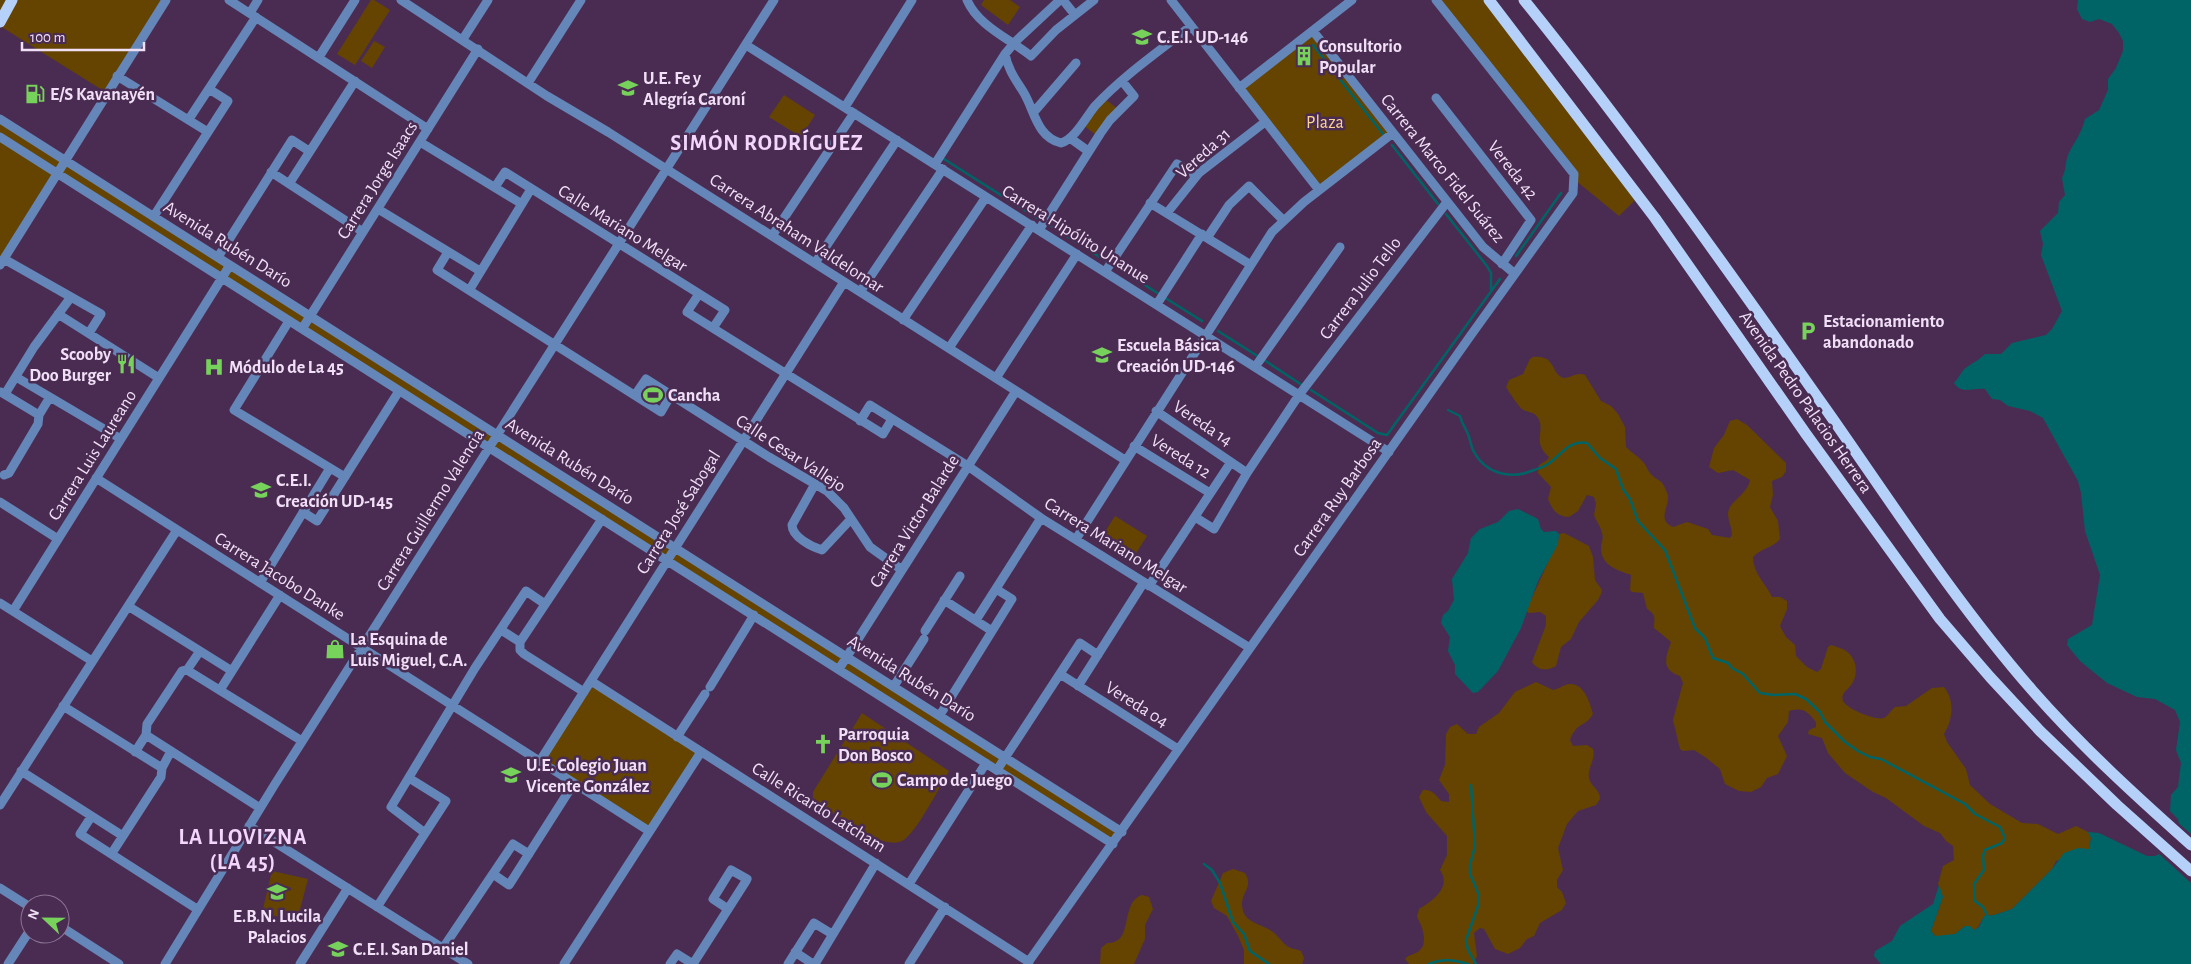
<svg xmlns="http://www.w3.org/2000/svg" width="2191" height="964" font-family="'Alegreya Sans',sans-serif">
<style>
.green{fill:#644400}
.water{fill:#006467}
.pier{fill:#4a2c52}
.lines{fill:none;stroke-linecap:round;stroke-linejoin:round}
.stream{stroke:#006467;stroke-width:2.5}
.minor{stroke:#6586b8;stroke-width:9}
.major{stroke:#b5d0f9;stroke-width:11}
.labels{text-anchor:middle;stroke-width:5;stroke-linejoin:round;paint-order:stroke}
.poi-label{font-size:18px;font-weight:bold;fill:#f1dff7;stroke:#4a2c52;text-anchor:start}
.park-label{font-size:18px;fill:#fdd491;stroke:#4a2c52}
.street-label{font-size:18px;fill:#f1dff7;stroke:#4a2c52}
.district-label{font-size:22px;font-weight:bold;letter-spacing:1px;fill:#f3d6fb;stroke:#4a2c52}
</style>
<rect width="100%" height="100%" fill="#4a2c52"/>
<path class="green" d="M0,0H166L107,93L0,26Z
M371,0H374L390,10L355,65L337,54Z
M984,0H1010L1020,7L1008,25L981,5Z
M1436,0H1489L1639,196L1619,216L1575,180Z
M1313,31L1393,133L1319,190L1239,88Z
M374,41L385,47L372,68L361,61Z
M784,95L815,115L801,137L769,117Z
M1105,99L1118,109L1096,135L1083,125Z
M0,119L1122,832L1113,844L57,173L0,265Z
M1533,357C1555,355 1551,371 1561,377C1568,381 1575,371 1585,375L1601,401L1611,406L1618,414L1625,427L1626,447C1632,453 1639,457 1644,463C1647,466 1647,470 1650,473C1657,482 1662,477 1667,493C1672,504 1655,520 1673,527L1687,522L1708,529L1712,535L1730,538L1732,535C1732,528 1728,520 1728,514C1728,502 1748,494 1750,480L1733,470L1718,473L1709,467L1714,448L1724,435L1730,421L1737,419L1747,425L1786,463V471L1782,477L1772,481L1773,495L1770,507L1778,521L1780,539C1773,548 1761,548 1753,557C1753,573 1766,584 1772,597H1780L1787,601V609L1780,626L1786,637L1795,645L1796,656L1807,667L1817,672L1821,669L1828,647L1831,645C1836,647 1842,648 1846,651C1857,658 1859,675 1851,685C1848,690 1840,693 1843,701C1847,709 1876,721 1884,718C1888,716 1891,710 1895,707L1906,706L1932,688L1944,687C1955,701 1953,719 1944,734L1947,742L1966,769L1970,785L1990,804L2022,823L2038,824L2058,834L2076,826L2088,832L2091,838L2089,849L2056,861L2052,869L2012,909L1994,915L1984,916L1978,927L1974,930L1965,926L1955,934L1936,937L1931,931L1943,897L1938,884L1943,866L1954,860L1953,846L1946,841L1940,833L1924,826L1886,798L1873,792L1845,773L1828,753L1822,738L1808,734L1809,730L1816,727V722C1807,711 1803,707 1789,711L1788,722L1778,736L1787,756L1778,774L1767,778L1761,787L1751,792L1739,791L1725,784L1720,769L1705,757L1694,750L1683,751L1680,749L1673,720L1683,683L1680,676C1660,669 1666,657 1671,642L1654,628C1654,619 1657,615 1647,609L1643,593L1632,592L1630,590L1631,575C1618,570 1601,566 1601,548C1601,543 1604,539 1602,533C1601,527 1596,521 1594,515L1596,504L1594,497L1587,495L1578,511L1569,517C1557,517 1552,509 1548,499L1551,487L1538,473L1539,465L1547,460L1549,457C1531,441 1546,432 1538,418C1534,411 1527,413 1522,409C1518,406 1509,392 1506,387L1509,380L1523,374L1530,359Z
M1115,516L1147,536L1133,558L1101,538Z
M1564,533L1589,546L1593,557L1595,580L1602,590L1601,594L1598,600L1579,622L1571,639L1561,647L1556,666C1547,671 1538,671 1532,662L1546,625V616L1540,612L1529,613L1526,611L1559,538V534Z
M591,681L701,752L649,831L540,761Z
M1536,682L1553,690C1559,689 1563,685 1569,684C1584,683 1590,702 1593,714C1585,728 1577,721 1570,740L1573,746L1587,745L1593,749C1596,760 1587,768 1589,778C1591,787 1600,789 1600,799L1596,805L1578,811L1567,824L1558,848L1563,870L1557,880V887L1562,892L1566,903L1562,910L1540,923L1534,936L1527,939L1520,948L1508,954L1495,949L1484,929L1480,928L1474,933L1477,956L1473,964H1409L1405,959C1409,954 1414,955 1419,951C1429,943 1422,926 1417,917L1419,909C1433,901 1452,887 1440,870L1447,855V836L1426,812L1419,797L1423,790C1432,789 1436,795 1441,801L1449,802V794L1439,780L1445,765L1446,734L1450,727L1457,724L1468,734H1476L1479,727L1499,713L1515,692Z
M862,713L949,771C940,786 916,834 902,841C882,851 834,814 817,803L813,798V792Z
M1233,869L1245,873C1254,888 1241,891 1242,906C1244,924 1261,923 1273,932C1278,936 1282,942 1287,946C1291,949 1296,949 1301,951L1304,958L1302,964H1244V950L1238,936L1227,916L1214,908L1211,901L1223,873Z
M272,871L308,879L297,921L262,913Z
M1142,895L1149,897L1153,909L1145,925V939L1134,964H1100L1101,948L1107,943C1135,944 1119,903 1142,895Z"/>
<path class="water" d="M2078,0H2191V964H1881L1874,956L1875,951L1892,941L1900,926L1933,904L1939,885L1943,897L1931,931L1935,936L1955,934L1965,926H1970L1974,930L1979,927L1984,916L1994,915L2012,909L2052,869L2064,853L2078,848L2089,849L2091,838L2088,832L2099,833L2147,856H2155L2165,851L2179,825L2178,819L2170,811L2171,795L2178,787L2181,763L2176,750L2180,722L2175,710L2155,699L2137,697L2107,683L2080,661L2067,645L2068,639L2092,625L2100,575L2085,531L2081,493L2078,481L2043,418L2030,411L2008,406L2000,400L1992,399L1985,389C1974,387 1961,395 1954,383C1959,378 1962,370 1967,367C1974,362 1979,360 1985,354H2001L2012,343L2046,335L2052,329L2062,311L2041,255L2043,244L2040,231L2058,213L2059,202L2065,195L2062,178C2066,171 2065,163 2068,155C2074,142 2082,133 2085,119L2099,110L2108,90V79L2116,68L2123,51V41L2119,33L2112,24L2099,19L2090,22L2082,19L2077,9Z
M1518,509L1538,519L1541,529L1544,532L1556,531L1559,534L1558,544L1538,581L1521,628L1498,671L1478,692L1473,693L1455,674V665L1448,651L1450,637L1441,623L1443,615L1448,611L1454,600L1452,579L1468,553L1471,538L1480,529L1498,522L1509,511Z"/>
<path class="pier" d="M2176,821L2191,834V883L2157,852L2167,846L2171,832L2177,824Z"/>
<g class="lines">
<path class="stream" d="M1313,45L1383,134
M1392,145L1438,204
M944,159L1037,218
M1446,214L1487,266L1491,273V289
M1049,225L1106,261
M1516,256L1561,193
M1116,267L1202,321
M1218,331L1259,357
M1264,360L1302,385
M1311,390L1378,433L1387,435L1500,279
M1448,410L1460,416C1462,425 1467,429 1469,437C1471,442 1471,447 1474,452C1486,474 1511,480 1534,470C1539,468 1544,467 1548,464C1560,456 1570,439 1587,443L1600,458L1616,469L1623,489L1630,499L1638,521L1665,550L1695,628L1705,638L1713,658L1728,663L1732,668L1743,674L1760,693L1773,695L1795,694L1806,699L1820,712L1825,722L1845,742L1858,751L1870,757L1881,759L1965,804L1975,814L2000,827L2005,838L2002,843L1985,850L1983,856L1984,870L1974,884L1975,901L1983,907L1988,917
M1471,785L1475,846L1470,865V874L1479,895L1478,906L1466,940L1468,950L1476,964
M1204,864L1212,870L1220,883L1233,922L1244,934L1250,951L1269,964
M1429,964C1442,958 1454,960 1468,964"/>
<path class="minor" d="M229,0L428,129
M401,0L547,96L608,132L1125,460
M967,0C978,26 1010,39 1031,56L1056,30L1094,0
M1063,0L1075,15
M1171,0L1319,190
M250,13L258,0
M1313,31L1483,247L1515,274
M463,39L488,0
M746,45L1389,452
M1005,54C1008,70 1016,80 1024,93C1035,112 1037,137 1061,143C1075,139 1086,117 1095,106C1123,76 1158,52 1191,26
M319,57L355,0
M117,76L208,132
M528,83L581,0
M1239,88L1352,0
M1436,98L1531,220L1502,264
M845,107L912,0
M1033,113L1076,63
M0,119L1122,832
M189,119L256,17
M0,137L1113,844
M1070,138L1088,151
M420,142L522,204
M935,164L1005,54L1016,41L1060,0
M271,172L363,232
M289,184L355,81
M495,187L505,172L725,310L713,328
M1150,203L1251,265
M378,209L480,271
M1167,213L1199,173L1265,122
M154,216L228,101L209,89
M1039,230L1100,134L1110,120L1134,96L1122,81
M772,236L854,113
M1207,238L1229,205L1249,186L1283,220
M448,252L437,270L661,412L671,395
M218,257L292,140L309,151
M4,259L101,314L89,333
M815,263L897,140
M0,265L166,0
M1105,272L1177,164L1196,175
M470,289L531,189
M860,292L943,169
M699,294L687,312L883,434L892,419
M1157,304L1202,234
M58,314L159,378
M903,320L986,197
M289,321L234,410L345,477
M302,329L478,49
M949,348L1032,225
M1255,367L1340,247
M16,377L121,439
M996,378L1077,254
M1,392L39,415
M5,394L34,347L71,297
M635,395L646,379L769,457L827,491L844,508L870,547L902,570
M1156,411L1247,473
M39,415L50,397
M860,421L870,405L968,466L1041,518L1250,648
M1134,446L1210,493
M4,475L9,473L38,424L39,415
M96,478L649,831
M815,484L792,525C792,537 812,547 822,550L851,519
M0,502L58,539
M303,512L317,521L399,391
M1195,517L1214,529L1247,473L1299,395L1447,202
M1076,539L1272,232L1304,202L1393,133
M260,583L330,468
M1149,586L1231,462
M944,600L992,631
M0,603L92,661
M128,606L232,671
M13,611L230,265
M976,620L1041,518
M501,630L520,642
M925,631L960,576
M520,642L602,519
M520,642V650L524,654L584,692
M839,669L1016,391
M187,670L302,741
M1060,674L1178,749
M591,681L1029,962
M894,686L924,639
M1078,686L1144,582
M710,687L754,615
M220,690L280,595
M63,706L162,768
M940,715L1012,599L996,589
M146,735L260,808
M146,735L147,724L182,671L187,670L200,651
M677,737L705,694
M135,752L146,735
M540,761L844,282
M997,770L1080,643L1098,655
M21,771L123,836
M0,805L177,530
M91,817L80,834L197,909
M249,826L468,964
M425,833L391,807L475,668L526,591L545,604
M112,853L161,777L162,768L171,751
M493,874L509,885L574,783
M909,884L986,763
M0,888L30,907
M377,907L446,801L409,778
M60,926L119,964
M443,948L513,844L529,854
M795,952L813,964
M8,964L30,930
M165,964L275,784L774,0
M300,964L348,888
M564,964L701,752
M670,964L677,954L693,964
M693,964C711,936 728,909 746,881L747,879L731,870L713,899L728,909
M788,964L814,923L832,934
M815,964L876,863
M909,964L945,907
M1027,964L1471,335L1573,193L1574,174L1436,0"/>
<path class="major" d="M1489,0L1655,218L1806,434L1940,619L1990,677L2040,731L2117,805L2191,871
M1524,0C1632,134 1731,274 1830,415C1895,508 1957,604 2032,690C2081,746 2136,796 2191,845
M0,22L12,0"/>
</g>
<defs>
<symbol id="school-bare" viewBox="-9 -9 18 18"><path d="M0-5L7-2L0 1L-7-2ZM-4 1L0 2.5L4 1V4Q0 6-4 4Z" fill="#76d25a" stroke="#4a2c52" stroke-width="2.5" paint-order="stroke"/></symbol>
<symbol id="building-bare" viewBox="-9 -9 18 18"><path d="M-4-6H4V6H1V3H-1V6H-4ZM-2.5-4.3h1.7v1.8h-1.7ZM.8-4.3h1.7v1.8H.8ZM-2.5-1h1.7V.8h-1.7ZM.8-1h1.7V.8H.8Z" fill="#76d25a" stroke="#4a2c52" stroke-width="2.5" paint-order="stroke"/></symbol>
<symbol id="fuel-bare" viewBox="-9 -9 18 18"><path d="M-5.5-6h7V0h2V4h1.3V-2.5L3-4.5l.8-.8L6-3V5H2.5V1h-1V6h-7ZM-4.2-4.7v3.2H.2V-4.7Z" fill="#76d25a" stroke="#4a2c52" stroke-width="2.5" paint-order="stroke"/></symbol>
<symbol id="parking-bare" viewBox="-9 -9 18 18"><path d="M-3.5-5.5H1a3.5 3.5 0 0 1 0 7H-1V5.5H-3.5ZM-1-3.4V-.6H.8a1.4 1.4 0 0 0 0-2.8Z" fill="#76d25a" stroke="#4a2c52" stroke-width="2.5" paint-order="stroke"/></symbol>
<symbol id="restaurant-bare" viewBox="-9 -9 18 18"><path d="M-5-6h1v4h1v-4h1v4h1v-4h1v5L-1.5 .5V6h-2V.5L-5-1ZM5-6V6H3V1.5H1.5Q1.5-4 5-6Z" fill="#76d25a" stroke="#4a2c52" stroke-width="2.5" paint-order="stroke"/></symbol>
<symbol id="hospital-bare" viewBox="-9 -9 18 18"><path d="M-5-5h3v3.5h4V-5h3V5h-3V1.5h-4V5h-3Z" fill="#76d25a" stroke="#4a2c52" stroke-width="2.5" paint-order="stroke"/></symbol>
<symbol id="stadium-bare" viewBox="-9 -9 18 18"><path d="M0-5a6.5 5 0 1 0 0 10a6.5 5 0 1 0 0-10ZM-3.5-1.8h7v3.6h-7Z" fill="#76d25a" stroke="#4a2c52" stroke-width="2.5" paint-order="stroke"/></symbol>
<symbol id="shop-bare" viewBox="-9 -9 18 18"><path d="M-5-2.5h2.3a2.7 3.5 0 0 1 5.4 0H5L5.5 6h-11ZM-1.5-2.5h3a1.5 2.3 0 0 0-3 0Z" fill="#76d25a" stroke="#4a2c52" stroke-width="2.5" paint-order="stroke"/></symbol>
<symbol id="church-bare" viewBox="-9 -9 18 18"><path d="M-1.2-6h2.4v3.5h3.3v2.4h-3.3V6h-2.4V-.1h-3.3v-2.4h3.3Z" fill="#76d25a" stroke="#4a2c52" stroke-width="2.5" paint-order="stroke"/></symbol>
</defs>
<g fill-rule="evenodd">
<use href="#school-bare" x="1128" y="23" width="28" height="28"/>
<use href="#building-bare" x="1290" y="42" width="28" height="28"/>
<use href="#school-bare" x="614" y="74" width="28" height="28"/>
<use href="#fuel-bare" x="21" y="80" width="28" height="28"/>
<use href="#parking-bare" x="1794" y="317" width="28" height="28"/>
<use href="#school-bare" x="1088" y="341" width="28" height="28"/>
<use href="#restaurant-bare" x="112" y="350" width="28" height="28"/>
<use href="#hospital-bare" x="200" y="353" width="28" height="28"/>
<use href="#stadium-bare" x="639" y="381" width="28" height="28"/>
<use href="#school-bare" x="247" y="476" width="28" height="28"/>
<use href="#shop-bare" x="321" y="635" width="28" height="28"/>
<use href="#church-bare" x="809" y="730" width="28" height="28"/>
<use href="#school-bare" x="497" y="761" width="28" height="28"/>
<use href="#stadium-bare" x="868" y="766" width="28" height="28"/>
<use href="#school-bare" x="263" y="878" width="28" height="28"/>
<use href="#school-bare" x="324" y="935" width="28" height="28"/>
</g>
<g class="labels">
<g class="poi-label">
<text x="1157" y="43">C.E.I. UD-146</text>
<text x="1319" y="52">Consultorio<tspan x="1319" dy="21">Popular</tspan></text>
<text x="643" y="84">U.E. Fe y<tspan x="643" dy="21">Alegría Caroní</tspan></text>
<text x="50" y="100">E/S Kavanayén</text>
<text x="1823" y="327">Estacionamiento<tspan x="1823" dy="21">abandonado</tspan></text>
<text x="1117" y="351">Escuela Básica<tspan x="1117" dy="21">Creación UD-146</tspan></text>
<text x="111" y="360" text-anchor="end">Scooby<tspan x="111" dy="21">Doo Burger</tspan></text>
<text x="229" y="373">Módulo de La 45</text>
<text x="668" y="401">Cancha</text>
<text x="276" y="486">C.E.I.<tspan x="276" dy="21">Creación UD-145</tspan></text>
<text x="350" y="645">La Esquina de<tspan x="350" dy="21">Luis Miguel, C.A.</tspan></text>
<text x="838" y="740">Parroquia<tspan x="838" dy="21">Don Bosco</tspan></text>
<text x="526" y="771">U.E. Colegio Juan<tspan x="526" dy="21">Vicente González</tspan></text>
<text x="897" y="786">Campo de Juego</text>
<text x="277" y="922" text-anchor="middle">E.B.N. Lucila<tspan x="277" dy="21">Palacios</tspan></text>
<text x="353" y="955">C.E.I. San Daniel</text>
</g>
<g class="park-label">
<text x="1325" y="128">Plaza</text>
</g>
<g class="street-label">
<text transform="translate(1203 153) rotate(-42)" y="6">Vereda 31</text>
<text transform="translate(1443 168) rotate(51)" y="6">Carrera Marco Fidel Suárez</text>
<text transform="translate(1513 170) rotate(52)" y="6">Vereda 42</text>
<text transform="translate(377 180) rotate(-58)" y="6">Carrera Jorge Isaacs</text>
<text transform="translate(623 228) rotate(32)" y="6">Calle Mariano Melgar</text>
<text transform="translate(797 233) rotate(33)" y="6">Carrera Abraham Valdelomar</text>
<text transform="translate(1076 234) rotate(32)" y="6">Carrera Hipólito Unanue</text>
<text transform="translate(228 244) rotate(32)" y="6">Avenida Rubén Darío</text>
<text transform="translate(1360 288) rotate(-53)" y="6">Carrera Julio Tello</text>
<text transform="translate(1806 402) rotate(55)" y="6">Avenida Pedro Palacios Herrera</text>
<text transform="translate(1203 423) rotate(34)" y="6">Vereda 14</text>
<text transform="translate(791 453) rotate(33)" y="6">Calle Cesar Vallejo</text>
<text transform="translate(92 455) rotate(-58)" y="6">Carrera Luis Laureano</text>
<text transform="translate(1181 456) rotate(32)" y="6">Vereda 12</text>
<text transform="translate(570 461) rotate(32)" y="6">Avenida Rubén Darío</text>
<text transform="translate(1337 497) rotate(-55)" y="6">Carrera Ruy Barbosa</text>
<text transform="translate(430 510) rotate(-58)" y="6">Carrera Guillermo Valencia</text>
<text transform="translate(678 512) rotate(-58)" y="6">Carrera José Sabogal</text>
<text transform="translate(914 521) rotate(-58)" y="6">Carrera Victor Balarde</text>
<text transform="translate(1116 545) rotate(32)" y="6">Carrera Mariano Melgar</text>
<text transform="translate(280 576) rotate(32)" y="6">Carrera Jacobo Danke</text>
<text transform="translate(912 678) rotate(32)" y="6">Avenida Rubén Darío</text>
<text transform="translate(1137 704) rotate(32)" y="6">Vereda 04</text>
<text transform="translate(819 807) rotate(32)" y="6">Calle Ricardo Latcham</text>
</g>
<g class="district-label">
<text x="767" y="150">SIMÓN RODRÍGUEZ</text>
<text x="243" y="844">LA LLOVIZNA<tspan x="243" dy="25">(LA 45)</tspan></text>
</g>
</g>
<g transform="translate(45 919) rotate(292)"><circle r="24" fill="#4a2c52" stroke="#8d7494"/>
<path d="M0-4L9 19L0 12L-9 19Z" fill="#76d25a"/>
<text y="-8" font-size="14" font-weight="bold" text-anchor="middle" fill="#f1dff7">N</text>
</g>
<path d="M22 42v8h122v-8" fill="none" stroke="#f1dff7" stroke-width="2.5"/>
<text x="30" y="42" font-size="15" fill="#f1dff7" stroke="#4a2c52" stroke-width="4" paint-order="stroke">100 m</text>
</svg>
